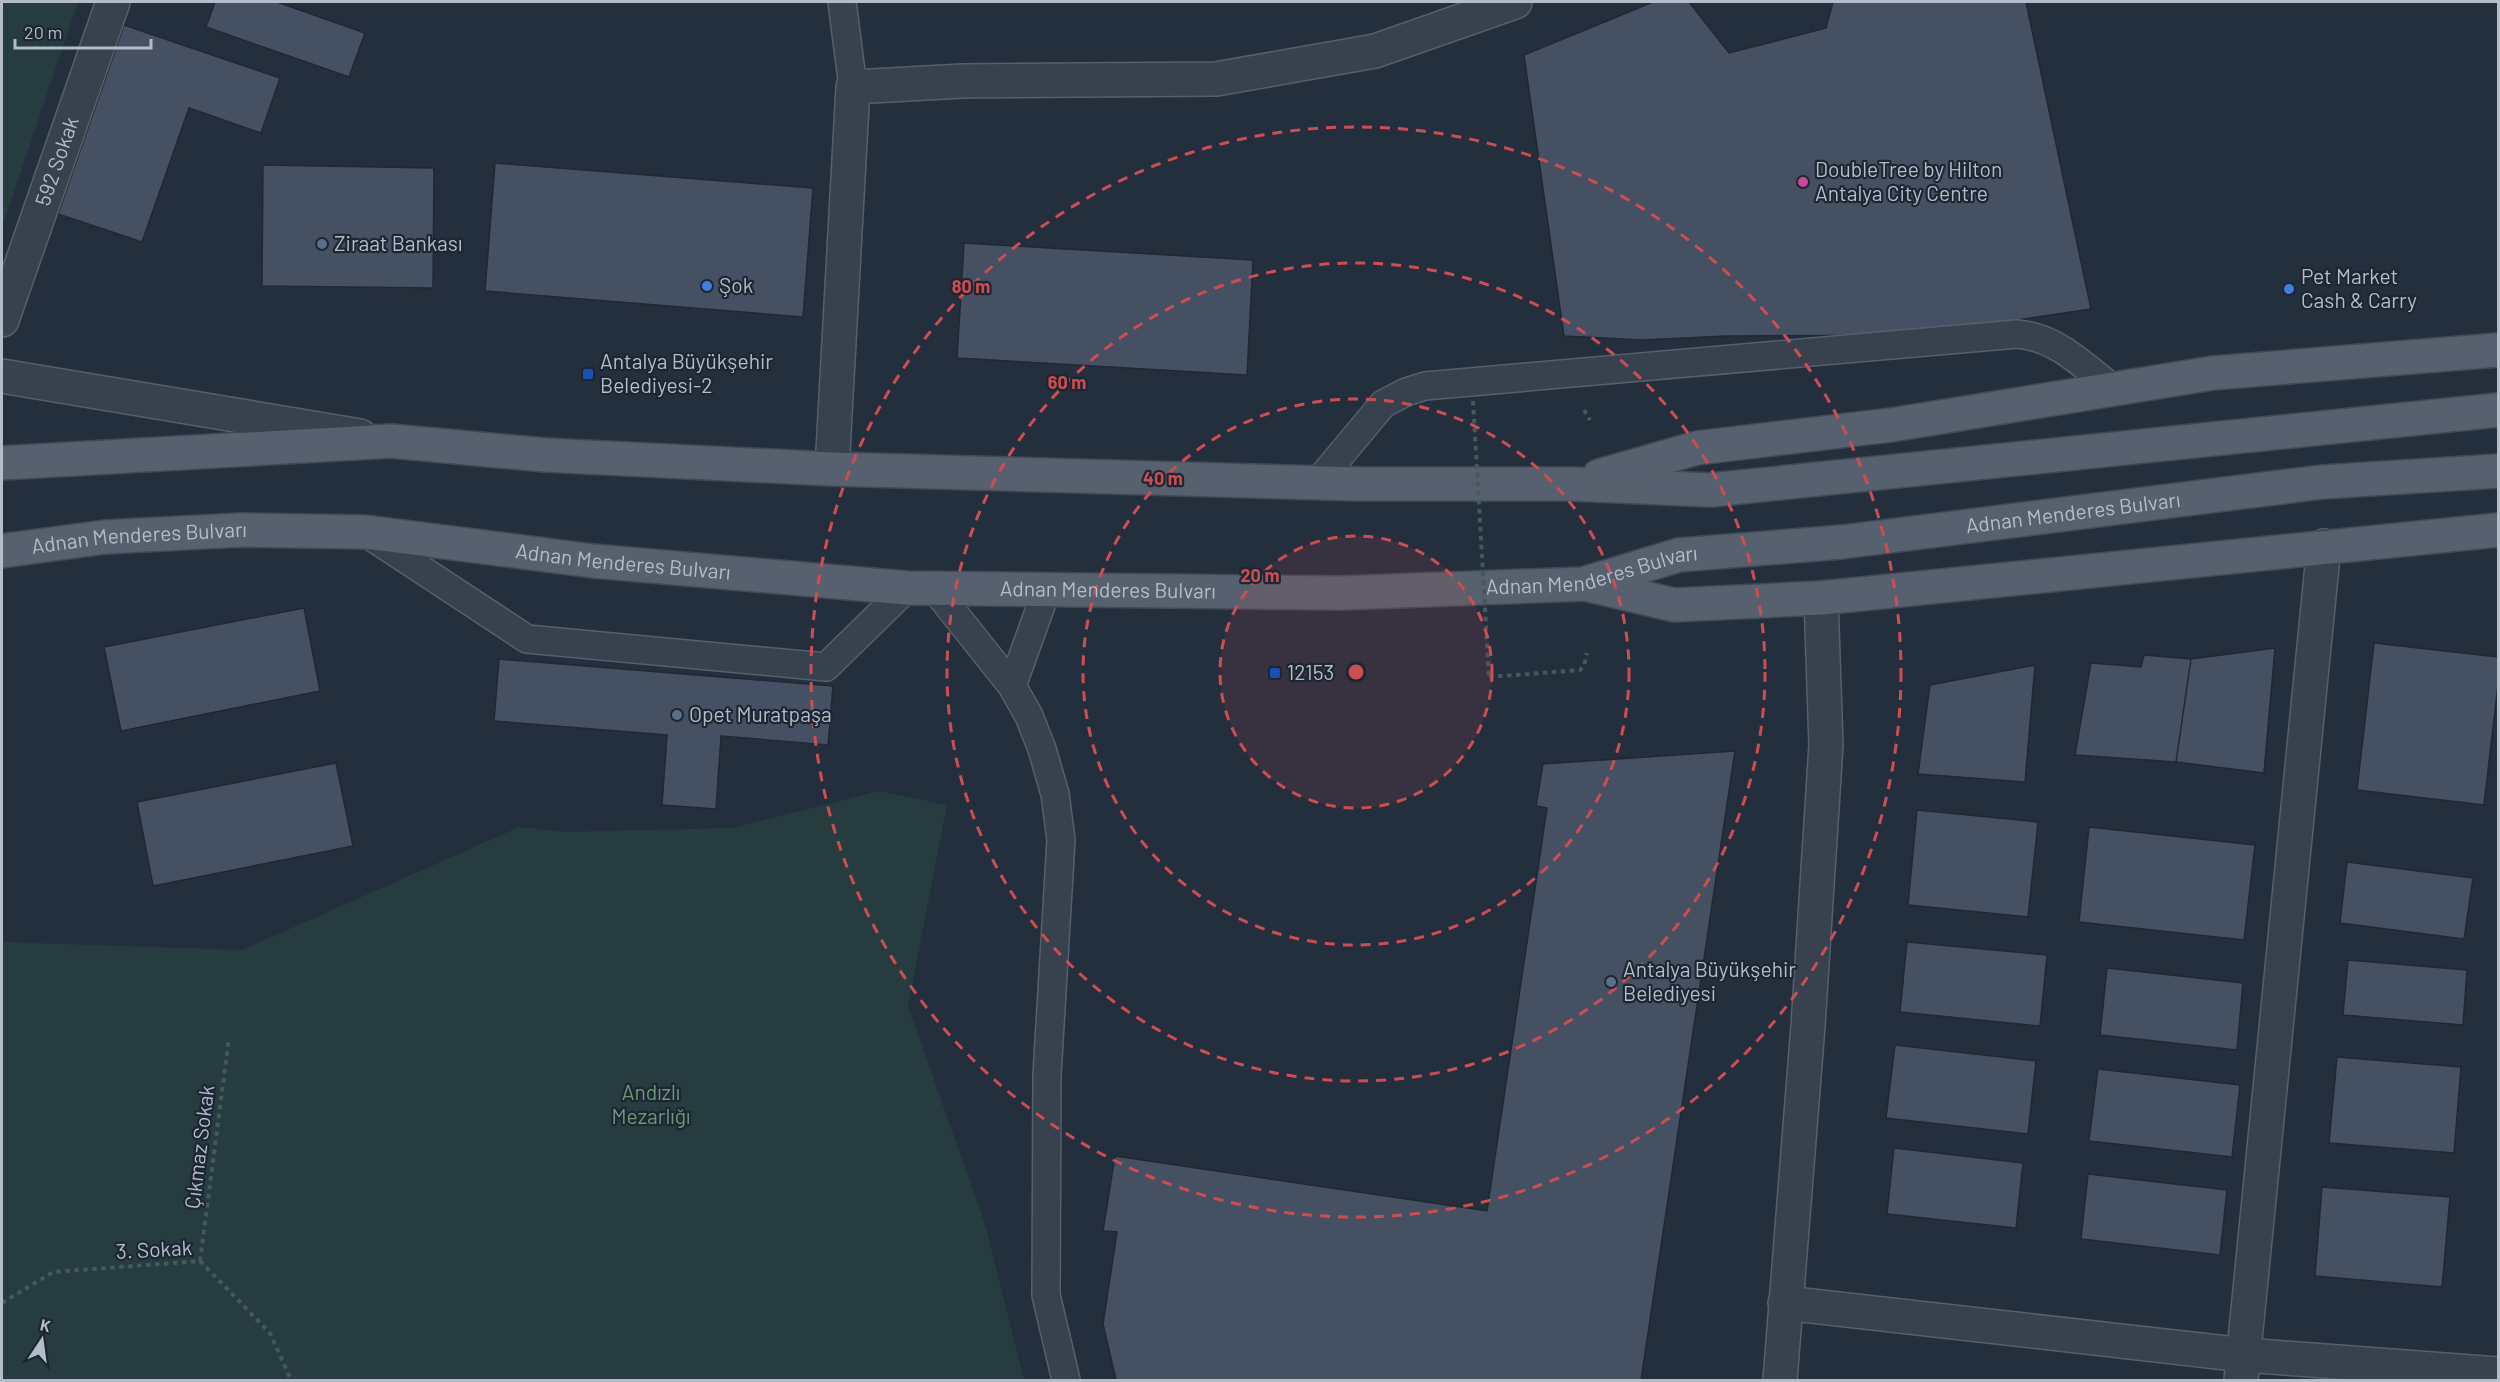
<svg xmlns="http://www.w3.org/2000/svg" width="2500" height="1382" font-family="Barlow,sans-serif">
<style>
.green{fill:#263c3f}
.building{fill:#455162;stroke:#1f2835;stroke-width:1.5}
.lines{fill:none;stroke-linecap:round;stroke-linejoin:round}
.lane-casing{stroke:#565f6c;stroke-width:30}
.street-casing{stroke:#565f6c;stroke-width:36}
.primary-casing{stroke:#414a57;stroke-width:36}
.path{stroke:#44595c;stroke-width:4;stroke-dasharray:4.5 4.5;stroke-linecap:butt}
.lane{stroke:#38414e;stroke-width:27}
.street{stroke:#38414e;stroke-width:33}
.primary{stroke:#56606e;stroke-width:33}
.path-bridge{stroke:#44595c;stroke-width:4;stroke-dasharray:4.5 4.5;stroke-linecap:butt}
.ring{fill:none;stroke:#ce4d50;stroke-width:3;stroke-dasharray:10 8}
.hotel-dot{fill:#d1479c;stroke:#1d2633;stroke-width:2}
.service-dot{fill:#5c6f8a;stroke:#1d2633;stroke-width:2}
.shop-dot{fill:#3f7fe0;stroke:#1d2633;stroke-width:2}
.transit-dot{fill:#1a4fb4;stroke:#1d2633;stroke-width:2}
.labels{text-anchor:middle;stroke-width:4.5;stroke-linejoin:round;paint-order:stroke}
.street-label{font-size:21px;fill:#b4bcc9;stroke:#1d2633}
.poi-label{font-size:21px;fill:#b4bcc9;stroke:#1d2633;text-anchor:start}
.park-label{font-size:21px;fill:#6b9a76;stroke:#1d2633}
.centre{fill:#ce4d50;stroke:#1d2633;stroke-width:3}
.ring-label{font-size:18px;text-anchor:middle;font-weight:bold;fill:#ce4d50;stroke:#1d2633;stroke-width:4.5;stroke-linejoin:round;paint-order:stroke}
</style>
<rect width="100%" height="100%" fill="#242f3e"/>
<path class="green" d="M2,2H78L2,228Z
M879,791L947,805L908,1006L986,1227L1024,1380H2V942L242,950L519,827L563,832L732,828Z"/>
<path class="building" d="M215,2H277L365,33L349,77L206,27Z
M1653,2H1689L1729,53L1826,28L1833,2H2026L2091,309L1915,335L1726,336L1642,340L1564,336L1524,55Z
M124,25L280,78L261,133L189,108L142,242L58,214Z
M495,163L813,188L803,317L485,291Z
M263,165L434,168L433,288L262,286Z
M964,243L1253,260L1247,375L957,358Z
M304,608L320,691L121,731L104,647Z
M2374,643L2498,657V685L2484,805L2357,790Z
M2275,648L2264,773L2176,762L2191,659Z
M2144,655L2191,659L2176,762L2075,755L2091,663L2141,667Z
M499,659L833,686L828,745L721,736L716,809L662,805L667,735L494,721Z
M2035,665L2025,782L1918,774L1930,685Z
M1735,751L1641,1380H1116L1103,1324L1117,1232L1103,1231L1115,1156L1487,1211L1547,808L1536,806L1543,764Z
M336,763L353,846L153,886L137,802Z
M1917,810L2038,822L2028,917L1908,905Z
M2089,827L2255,845L2244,940L2079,922Z
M2347,862L2473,878L2464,939L2340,923Z
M1907,942L2047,955L2040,1026L1900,1012Z
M2348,960L2467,970L2463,1025L2343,1015Z
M2107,968L2243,983L2237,1050L2100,1035Z
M1895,1045L2036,1061L2028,1134L1886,1118Z
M2337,1057L2461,1067L2454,1153L2329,1143Z
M2098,1069L2240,1085L2232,1157L2089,1141Z
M1894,1148L2023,1163L2016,1228L1887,1214Z
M2088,1174L2227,1190L2220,1255L2081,1239Z
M2322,1187L2450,1197L2442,1287L2315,1276Z"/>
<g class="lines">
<defs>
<path id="lane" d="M842,2L853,87
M1317,483L1383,404L1406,392L1425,386L2017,334C2057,337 2083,366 2114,389
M366,533L527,639L826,667L907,588
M934,588L1012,686L1029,716L1042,749L1055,794L1061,840L1047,1075L1046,1295L1066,1380
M1012,686L1047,589"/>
<g id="street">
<path id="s1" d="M2,320L113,2"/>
<path d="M2,376L360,436"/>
<path d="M832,469L853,87L963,81L1216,79L1375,51L1515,2"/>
<path d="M1785,1303L2244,1355L2498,1374"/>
<path d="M1780,1380L1808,1026L1826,745L1821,598"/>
<path d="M2241,1380L2324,546"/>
</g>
<g id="primary">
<path d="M2,463L391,441L545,455L832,469L1359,484H1572L1711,490L2498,410"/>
<path d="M1599,476L1697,448L1891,425L2213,373L2498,350"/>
<path id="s2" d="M2,551L105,537L241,530L365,532L593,561L907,588L1341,593L1583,584L1679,555L1842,542L2322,482L2498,471"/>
<path d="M1585,584L1674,605L1821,598L2498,530"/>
</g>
</defs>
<use href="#lane" class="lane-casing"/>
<use href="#street" class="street-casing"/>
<use href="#primary" class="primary-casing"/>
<path class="path" d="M1584,410L1590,420
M1489,677L1580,670L1584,666L1587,653
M200,1261L229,1038
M2,1303L53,1272L200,1261L270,1333L291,1380"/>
<use href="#lane" class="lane"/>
<use href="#street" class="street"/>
<use href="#primary" class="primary"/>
<path class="path-bridge" d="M1473,401L1489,677"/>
</g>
<circle cx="1356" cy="672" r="136" fill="#ce4d50" fill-opacity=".12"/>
<g class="ring">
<circle cx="1356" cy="672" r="136"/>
<circle cx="1356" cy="672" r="273"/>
<circle cx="1356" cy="672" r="409"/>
<circle cx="1356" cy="672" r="545"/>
</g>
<circle class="hotel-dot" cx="1803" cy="182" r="6"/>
<g class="service-dot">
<circle cx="322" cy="244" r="6"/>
<circle cx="677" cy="715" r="6"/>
<circle cx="1611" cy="982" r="6"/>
</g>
<g class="shop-dot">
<circle cx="707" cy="286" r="6"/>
<circle cx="2289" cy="289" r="6"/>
</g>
<g class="transit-dot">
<rect x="582" y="368" width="12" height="12" rx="3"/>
<rect x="1269" y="667" width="12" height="12" rx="3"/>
</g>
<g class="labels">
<g class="street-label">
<text dy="7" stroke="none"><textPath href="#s1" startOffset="168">592 Sokak</textPath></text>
<text dy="7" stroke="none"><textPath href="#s2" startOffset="2082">Adnan Menderes Bulvarı</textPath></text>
<text dy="7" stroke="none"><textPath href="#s2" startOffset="138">Adnan Menderes Bulvarı</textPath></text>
<text dy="7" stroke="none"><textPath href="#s2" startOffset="624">Adnan Menderes Bulvarı</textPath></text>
<text dy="7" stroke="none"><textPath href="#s2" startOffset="1596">Adnan Menderes Bulvarı</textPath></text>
<text dy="7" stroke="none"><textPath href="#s2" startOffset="1110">Adnan Menderes Bulvarı</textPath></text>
<text transform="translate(200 1147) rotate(-83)" y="7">Çıkmaz Sokak</text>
<text transform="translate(154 1250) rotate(-3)" y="7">3. Sokak</text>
</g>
<g class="poi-label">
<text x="1815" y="177">DoubleTree by Hilton<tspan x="1815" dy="24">Antalya City Centre</tspan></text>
<text x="334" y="251">Ziraat Bankası</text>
<text x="2301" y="284">Pet Market<tspan x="2301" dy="24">Cash &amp; Carry</tspan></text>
<text x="719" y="293">Şok</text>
<text x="600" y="369">Antalya Büyükşehir<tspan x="600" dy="24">Belediyesi-2</tspan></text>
<text x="1287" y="680">12153</text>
<text x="689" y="722">Opet Muratpaşa</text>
<text x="1623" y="977">Antalya Büyükşehir<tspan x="1623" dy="24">Belediyesi</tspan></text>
</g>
<g class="park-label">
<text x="651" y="1100">Andızlı<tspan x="651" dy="24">Mezarlığı</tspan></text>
</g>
</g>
<circle cx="1356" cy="672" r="9" class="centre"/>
<g class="ring-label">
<text x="971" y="293">80 m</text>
<text x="1067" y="389">60 m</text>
<text x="1163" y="485">40 m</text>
<text x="1260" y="582">20 m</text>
</g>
<rect width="2500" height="1382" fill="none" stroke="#b4bcc9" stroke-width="6"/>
<g transform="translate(42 1340) rotate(13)" stroke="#1d2633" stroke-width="4.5" paint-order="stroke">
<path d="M0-4.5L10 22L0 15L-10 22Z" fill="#b4bcc9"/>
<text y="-9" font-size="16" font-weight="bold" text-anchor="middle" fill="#b4bcc9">K</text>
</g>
<path d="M15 39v9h136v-9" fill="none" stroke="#b4bcc9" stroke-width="3"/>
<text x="24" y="39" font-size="18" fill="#b4bcc9" stroke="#1d2633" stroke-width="4.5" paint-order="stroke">20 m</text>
</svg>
